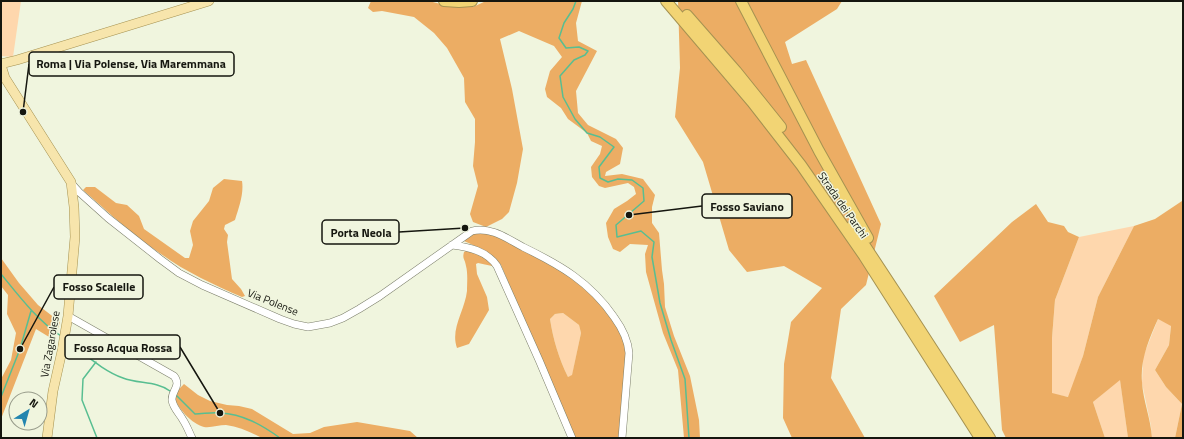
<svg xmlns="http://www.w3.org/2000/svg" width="1184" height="439" font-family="'Titillium Web',sans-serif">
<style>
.green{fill:#fed7ad}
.forest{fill:#ecad64;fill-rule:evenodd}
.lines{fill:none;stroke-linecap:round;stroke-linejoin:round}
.stream{stroke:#58be91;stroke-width:1.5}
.minor-casing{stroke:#7b7e6a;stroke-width:8}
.major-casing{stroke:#a59251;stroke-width:10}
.highway-casing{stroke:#a59251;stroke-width:12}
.minor{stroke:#fff;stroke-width:7}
.major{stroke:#f7e5ac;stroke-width:9}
.highway{stroke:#f2d474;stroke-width:10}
.labels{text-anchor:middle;stroke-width:3;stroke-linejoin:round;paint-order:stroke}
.street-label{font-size:11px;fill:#15160f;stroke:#f0f5de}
.leader{fill:none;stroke:#15160f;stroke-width:1.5}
.callout-dot{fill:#15160f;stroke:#f0f5de;stroke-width:1.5}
.callout{fill:#f0f5de;stroke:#15160f;stroke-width:1.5}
.callout-label{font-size:12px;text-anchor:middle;font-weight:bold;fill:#15160f}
</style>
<rect width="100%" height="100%" fill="#f0f5de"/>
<path class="green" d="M1,1H21L13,57L1,56Z
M1134,226L1098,297L1083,356L1069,397L1052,394V338L1055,300L1079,237Z
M563,313L579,325L581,333L572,376L568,377C559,359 553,339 550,319L555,314Z
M1158,319L1171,325L1169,345L1155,370L1166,387L1182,404L1175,438H1152L1151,426L1142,383L1143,357Z
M1120,379L1128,438H1105L1093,402Z"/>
<path class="forest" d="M371,1H429L452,7H473L486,1H582L576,23L578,41L597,51L576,91L578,113L588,125L616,139L623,148L620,164L606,172L605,176L622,174L643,179L655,195L652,207V223L659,233L662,270L664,284L665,307L674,336L690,376L699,420L700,438H684L678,370L663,333L646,272L645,254L648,245L630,244L620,252L613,249L608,237L606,223L614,209L627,201L636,194L634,187L628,183L605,188L599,186L592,177L591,167L600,154L602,146L591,141L587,133L568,119L561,108L547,97L545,89L550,71L562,57L554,46L519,31L500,39L512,89L523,149L517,183L509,212L502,219L486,227L473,222L470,214L478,186L473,166L475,142V119L465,102L464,78L447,48L434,33L414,17L382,11L373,12L368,8Z
M678,1H842L837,9L785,42L792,64L806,60L881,224L866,285L841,309L831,378L865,438H792L783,418L784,364L791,322L822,288L784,266L747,272L729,250L703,162L675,117L680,68Z
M224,179L242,181C244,194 239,207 235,220L225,225L224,229L228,235L227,242L232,279L241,289L245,296L242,297C214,285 186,272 161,254C133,235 108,212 83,190L86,187H95L116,203L127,205L139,216L144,229L185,258H189L193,245L190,231L193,221L209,201L213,188Z
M1182,201H1183V438H1175L1182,404L1166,387L1155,370L1169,345L1171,326L1158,319C1149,339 1140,360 1142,382C1143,401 1151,419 1152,438H1128L1120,380L1093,402L1105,438H1006L1002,430L994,325L960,342L934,296L1012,222L1036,204L1048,222L1064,226L1068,232L1079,237L1055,300L1052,338V393L1068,397L1083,356L1098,297L1134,226L1155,219Z
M475,232L497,236L565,272L603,305L620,329L626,349L621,438H574L501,265C491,253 478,247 464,241L466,237ZM563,313L579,325L581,333L572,375L568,377C559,359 553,339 550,319L555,314Z
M470,249L494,263L492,266L478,263L476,264L477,274L487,297L489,310L469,344L457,348C450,329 465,310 467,291C467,284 468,273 466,266C465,259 462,259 464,252Z
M1,258L19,283L38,305L60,322L54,340L36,329L1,419V379L11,360L16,333L7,314L8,295L1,286Z
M184,384L198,395L210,401L227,405L239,406L252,409L293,434L310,433L324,427L357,422L410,431L418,438H262C251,432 239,427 226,425C219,425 211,428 204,427C192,424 177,408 174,396L177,391Z"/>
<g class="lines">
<path class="stream" d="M576,1L573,9L564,23L559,38L566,48L579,47L588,51L585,55L574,60L560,76L563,97L575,119L587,133L600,137L614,147L599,167L600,178L608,182L618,179L632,180L643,188L644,201L616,225L617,237L641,231L654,242L652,257L660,303L671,340L685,379L689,438
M1,274C19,296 37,320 61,336
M68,342C85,354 103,371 123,378C138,384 157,381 170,391
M96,362L83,379L82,400L97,438
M176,395L195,414C203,414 212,412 220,413C243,414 262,425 280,438
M1,397L20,349L31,311"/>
<defs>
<path id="minor" d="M71,183L79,192L108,218L160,259L179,273L202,285L280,319L294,324L308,327L330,323L343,318L359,309L380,296L472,231C490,226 508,239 523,247C560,265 590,282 614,317C622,328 628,339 629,353L622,438
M452,245C469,247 487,251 497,266L539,360L572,438
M68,316L174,376C182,386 171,391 172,400C173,408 180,414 183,420C187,426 189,432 192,438"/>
<path id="major" d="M1,64L17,60L209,1
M1,65L5,78L71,182L74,207L75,237L68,316L62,351L53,391L47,438"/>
<path id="highway" d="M444,1L459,2L472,1
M666,1L752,102L801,165L864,256L980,438
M741,1L819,151L868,238
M687,15L736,71L781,127
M852,226L904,305L990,438"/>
</defs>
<use href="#minor" class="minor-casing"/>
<use href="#major" class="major-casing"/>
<use href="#highway" class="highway-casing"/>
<use href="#minor" class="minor"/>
<use href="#major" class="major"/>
<use href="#highway" class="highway"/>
</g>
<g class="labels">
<g class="street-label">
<text transform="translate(843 205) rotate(55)" y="4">Strada dei Parchi</text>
<text transform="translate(273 302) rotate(22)" y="4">Via Polense</text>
<text transform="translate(50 344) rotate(-80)" y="4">Via Zagarolese</text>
</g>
</g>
<path class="leader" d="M23 112L29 64M629 215L702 206M465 228L399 232M20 349L54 287M220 413L180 347"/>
<g class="callout-dot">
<circle cx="23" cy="112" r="4"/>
<circle cx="629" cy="215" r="4"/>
<circle cx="465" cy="228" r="4"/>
<circle cx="20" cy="349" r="4"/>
<circle cx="220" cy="413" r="4"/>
</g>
<g class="callout">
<rect x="29" y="52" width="205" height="24" rx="4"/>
<rect x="702" y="194" width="90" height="24" rx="4"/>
<rect x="322" y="220" width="77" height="24" rx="4"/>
<rect x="54" y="275" width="89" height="24" rx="4"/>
<rect x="65" y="335" width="115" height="24" rx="4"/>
</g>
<g class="callout-label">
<text x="131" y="68">Roma | Via Polense, Via Maremmana</text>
<text x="747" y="211">Fosso Saviano</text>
<text x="361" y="237">Porta Neola</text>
<text x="99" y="291">Fosso Scalelle</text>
<text x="123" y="352">Fosso Acqua Rossa</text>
</g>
<rect width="1184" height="439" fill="none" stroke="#15160f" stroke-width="4"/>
<g transform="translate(28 411) rotate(37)"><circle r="19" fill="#f0f5de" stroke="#989c8b"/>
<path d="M0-3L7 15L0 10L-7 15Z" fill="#2285af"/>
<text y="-6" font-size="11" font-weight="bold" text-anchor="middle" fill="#15160f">N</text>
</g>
</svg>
